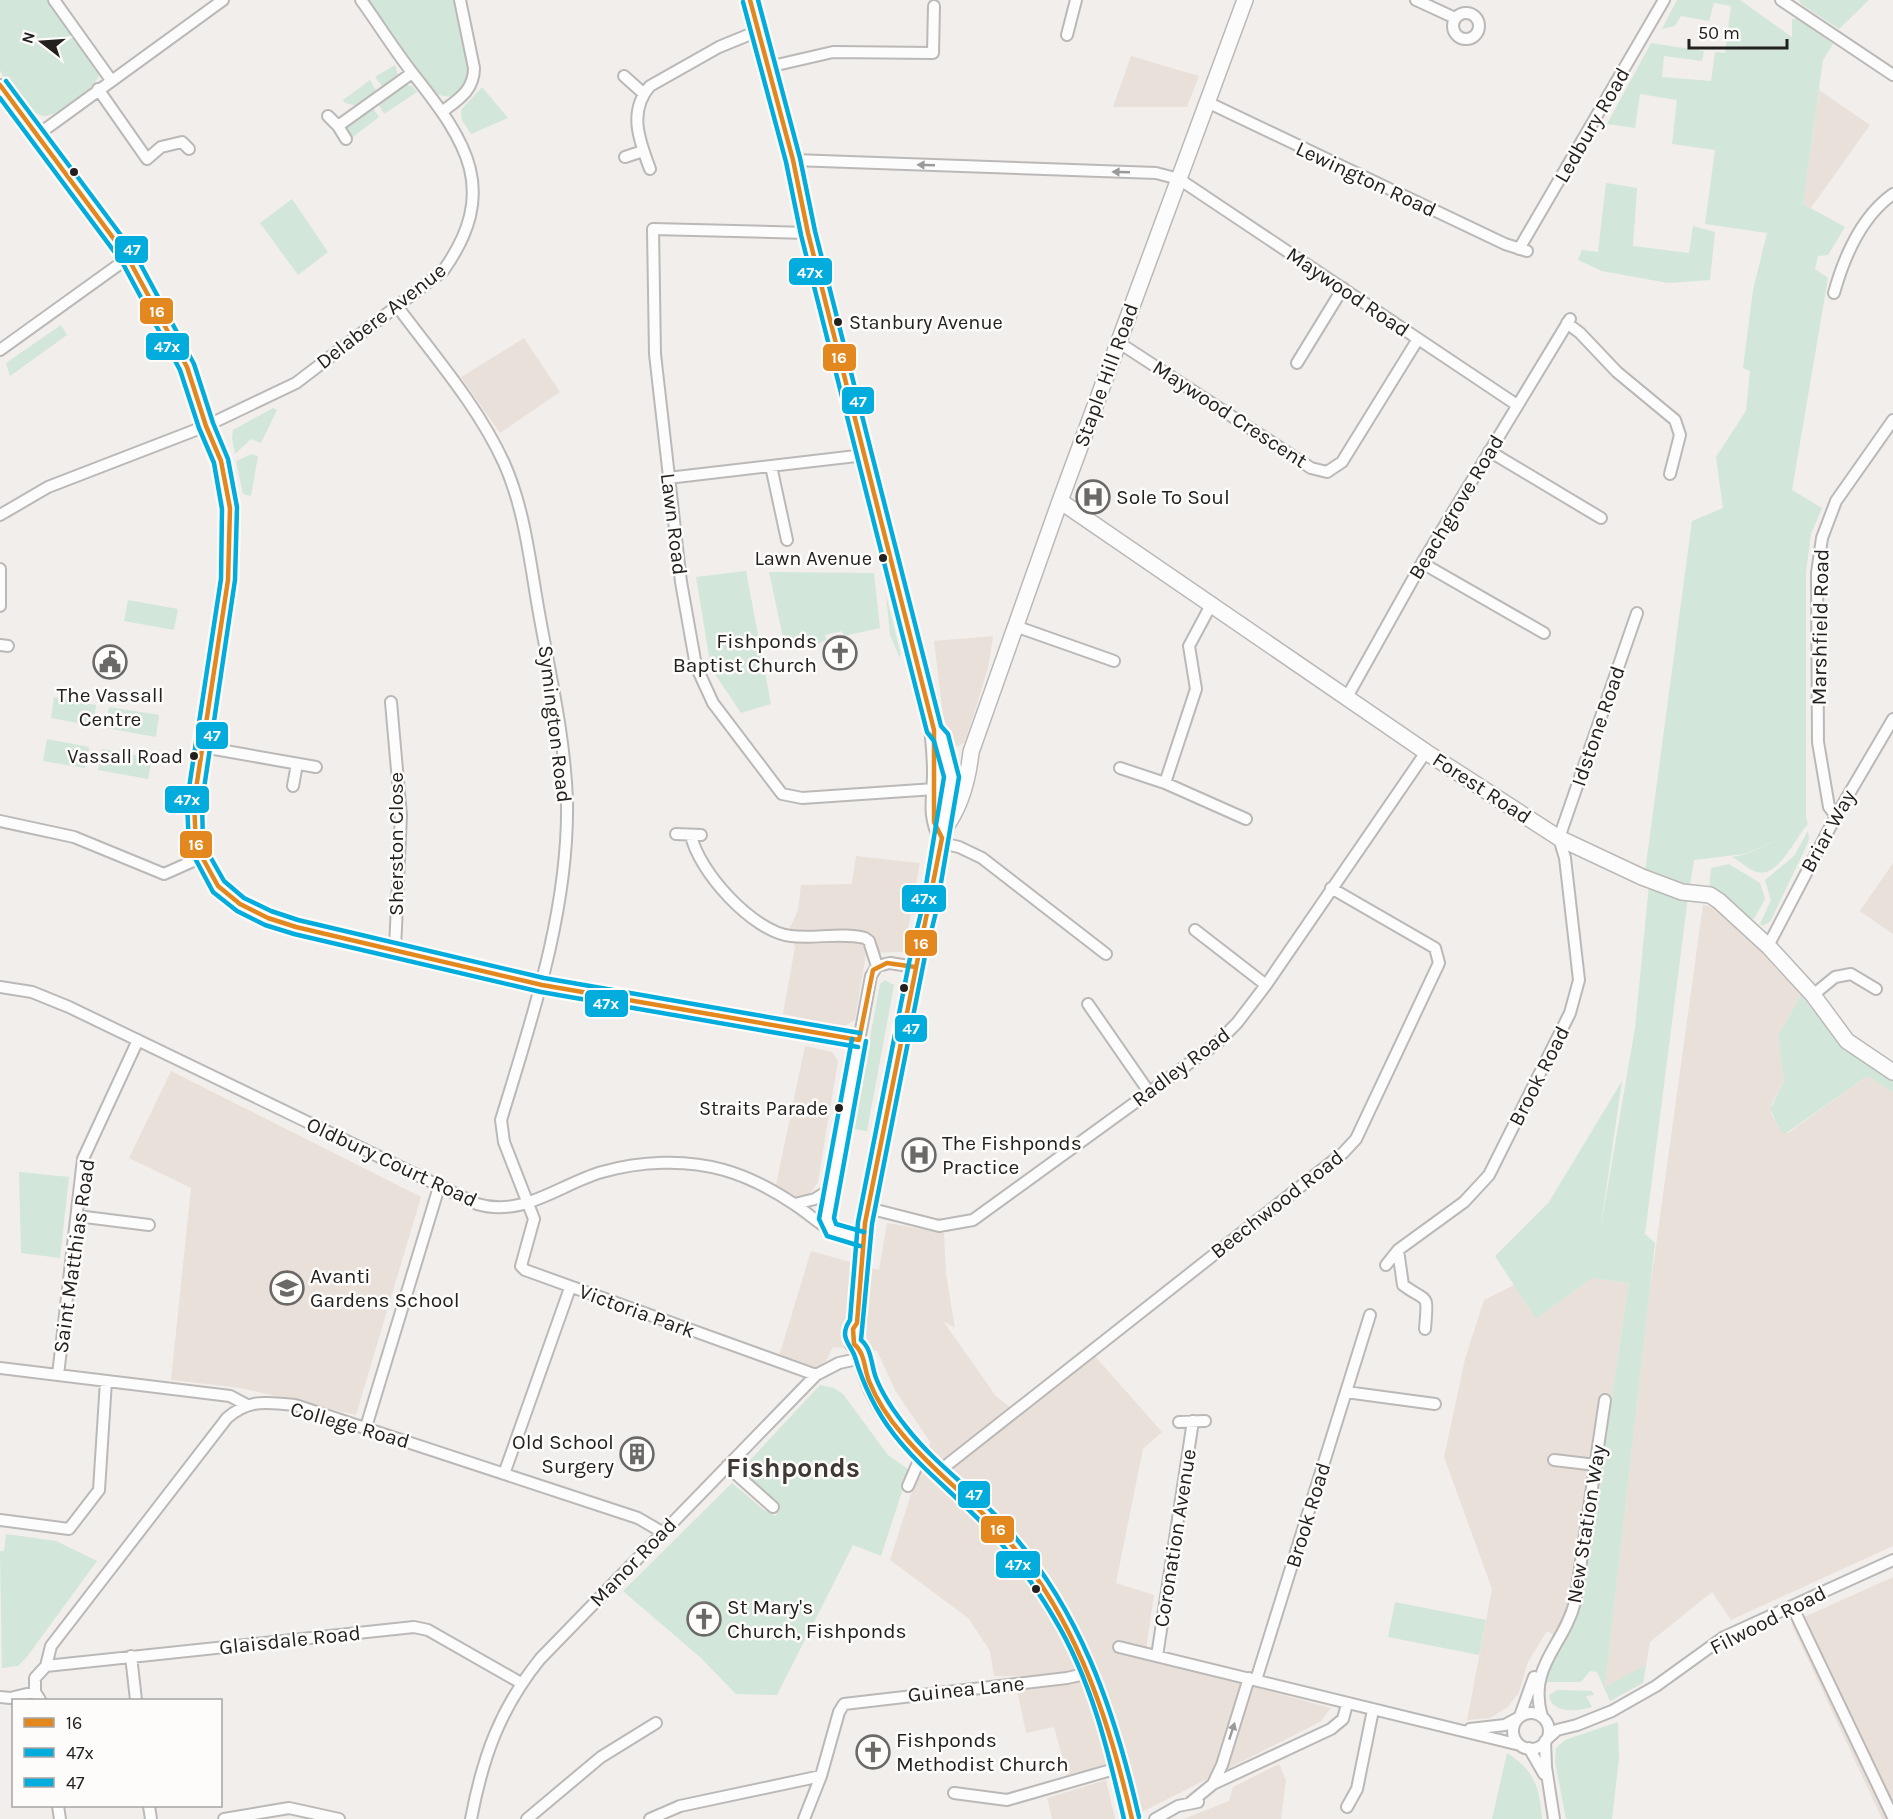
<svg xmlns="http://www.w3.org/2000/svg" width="1893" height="1819" font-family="Karla,sans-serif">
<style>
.built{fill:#e9e0da}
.green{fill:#d2e6d9}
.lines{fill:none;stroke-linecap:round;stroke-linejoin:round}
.minor-casing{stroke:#bbb9b7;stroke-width:14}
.secondary-casing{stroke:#bbb9b7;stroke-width:18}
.primary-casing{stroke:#bbb9b7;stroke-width:20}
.minor{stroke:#fdfcfc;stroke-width:10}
.secondary{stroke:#fdfcfc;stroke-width:15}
.primary{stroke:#fdfcfc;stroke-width:16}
.bus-1-casing{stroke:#fefcfa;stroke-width:9}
.bus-2-casing{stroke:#fefcfa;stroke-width:9}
.bus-3-casing{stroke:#fefcfa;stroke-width:9}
.bus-1{stroke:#e2881e;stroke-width:4.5}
.bus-2{stroke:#02acdc;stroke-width:4.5}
.bus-3{stroke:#02acdc;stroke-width:4.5}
.oneway{fill:#9b9999}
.bus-dot{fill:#23211f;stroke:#fefcfa;stroke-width:2}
.labels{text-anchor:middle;stroke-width:5;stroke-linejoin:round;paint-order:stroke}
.bus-label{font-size:20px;fill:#23211f;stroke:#fefcfa;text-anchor:end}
.street-label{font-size:21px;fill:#23211f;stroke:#fefcfa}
.poi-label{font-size:21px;fill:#23211f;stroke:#fefcfa;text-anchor:start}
.district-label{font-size:27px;font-weight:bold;fill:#3f3936;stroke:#fefcfa}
.line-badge{stroke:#fefcfa;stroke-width:2}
.badge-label{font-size:16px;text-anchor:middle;font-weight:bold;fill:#fff}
</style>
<rect width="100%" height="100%" fill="#f1eeec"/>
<path class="built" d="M1131,56L1199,76L1187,107H1113Z
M1819,90L1870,125L1811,208L1803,204Z
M524,338L560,392L500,433L461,377Z
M993,636L988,668L973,717L965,742L957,747L951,742L943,715L934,641Z
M856,856L920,863L904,952L866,953L855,1020L843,1027L783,1014L795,947L789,930L798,910L801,885L852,884Z
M1893,863V934L1860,911Z
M1703,905L1722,909L1801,995L1778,1036L1784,1082L1771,1105V1113L1780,1130L1788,1133L1867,1076L1893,1092V1546L1731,1620L1712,1592L1650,1642L1646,1665L1605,1688L1649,1296Z
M805,1046L832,1052L838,1061L818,1182L809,1196L800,1199L776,1185Z
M171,1071L421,1197L356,1415L241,1388L171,1380L191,1188L129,1158Z
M887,1223L944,1233L946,1274L955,1328L943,1321L996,1396L1017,1413L1094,1355L1162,1432L1143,1449L1116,1583L1154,1595L1145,1657L1331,1708L1320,1722L1142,1812L1127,1753L1097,1768L1067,1775L1054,1727L1026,1733L1017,1690L1052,1686L1051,1677L994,1676L990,1651L968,1618L890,1560L912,1491L903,1488L907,1475L931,1443L896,1392L877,1351L833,1347L826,1361L814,1369L779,1356L811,1251L879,1270Z
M1592,1278L1629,1283L1579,1612L1562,1640L1547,1631L1528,1662L1519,1692L1508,1707L1490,1718L1467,1720L1492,1589L1444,1457L1465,1359L1484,1300L1514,1285L1536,1319Z
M1893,1577V1819H1882L1791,1623Z
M1279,1764L1286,1780L1281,1819H1183L1229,1801L1233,1787Z
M1106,1780L1115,1819H1052L1047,1798Z"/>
<path class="green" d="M0,0H47L94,64L99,76C93,89 60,116 44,116C30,115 5,83 0,70C0,58 0,15 0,0Z
M368,0H453L470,78C465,95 449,102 434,92Z
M1677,0H1740L1792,37V19H1799L1833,44L1823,60L1803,204L1845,227L1828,255L1818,256L1815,269L1828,278L1792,490L1822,508L1811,534L1806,572V818L1808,824C1797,835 1778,879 1757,872C1749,870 1740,861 1732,857L1743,855L1798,832L1744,854L1694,860L1690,885L1645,872L1692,521L1723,508L1716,457L1746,411L1750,371L1743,368L1753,290L1767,233L1705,224L1715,150L1672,144L1677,100L1640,94L1635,128L1607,124L1651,43L1704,51L1702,61L1664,56L1662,77L1711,81L1715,52L1725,53L1731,6L1714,3L1709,21L1681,16L1675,26L1662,29Z
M1799,0H1869L1839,29L1801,4Z
M395,65L398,75L383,87L375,77Z
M370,80L377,92L357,106L345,103L343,100Z
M406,85L412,86L417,92L384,114L379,105Z
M482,87L508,118L471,134L462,120L461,110Z
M372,107L379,117L350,139L346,128Z
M1606,183L1637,188L1633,246L1689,253L1693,226L1715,232L1710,280L1668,283L1602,271L1578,260L1582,250L1598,252Z
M292,199L328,252L298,275L260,223Z
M61,325L67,335L10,376L6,363Z
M273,408L277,410L261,443L251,439L235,454L232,438L233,430Z
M252,454L258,456L251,496L243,494L236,461Z
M746,571L771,704L741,713L711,668L696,577Z
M769,572L874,573L880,628L844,636L842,631L825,635L826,640L807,649L804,638L784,642Z
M886,595L901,655L899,656L890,635Z
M128,600L178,609L174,630L124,621Z
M54,697L96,705L93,726L51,718Z
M109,707L159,715L156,737L106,728Z
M47,739L89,747L85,768L43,761Z
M102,749L152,758L148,779L98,770Z
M1808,831L1809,839L1806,847L1770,922L1762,926L1760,924L1771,900L1765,880L1794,856Z
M1729,864L1760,883L1765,899L1754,919L1745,916L1709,890L1711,868Z
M1649,885L1688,897L1645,1234L1655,1243L1605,1687L1646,1665L1643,1683L1610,1701L1597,1672L1590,1671L1581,1682H1545L1556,1653L1580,1607L1629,1283L1592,1278L1536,1319L1495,1256L1549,1202L1622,1081L1600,1232L1635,1028Z
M885,980L894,985L867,1131L853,1129L880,984Z
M1801,995L1831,1033L1893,1078V1092L1867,1076L1785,1134L1780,1130L1770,1109L1784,1082L1778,1036Z
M19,1172L69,1177L60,1258L21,1253Z
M820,1385L834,1388L843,1394L888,1455L909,1470L881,1556L853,1545L777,1695L736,1694L701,1658L623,1591L732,1483L764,1510L776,1516L779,1506L740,1471Z
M6,1534L56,1541L97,1561L26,1658L18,1666L2,1668L0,1551H4Z
M1395,1602L1486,1620L1479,1655L1388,1637Z
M1558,1690L1592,1691L1594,1695L1586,1696L1592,1707C1578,1711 1552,1715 1549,1695Z
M1618,1722L1619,1759L1612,1819H1566L1555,1762L1556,1748L1565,1740Z
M1507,1753C1534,1769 1540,1789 1542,1819H1492Z"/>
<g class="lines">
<defs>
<path id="minor" d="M54,0L111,80
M1416,0L1455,18
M1781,0L1893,75
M1453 26a13 13 0 1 1 26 0a13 13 0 1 1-26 0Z
M1067,35L1076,0
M768,67L833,52L933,53L934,6
M624,76L643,93
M0,85L128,258L187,367L206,426L221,461L230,508L228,580L194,802L196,846L218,886L240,904L268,918L296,927L542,985L859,1040
M98,89L147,159L161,147L182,142L189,149
M1207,102L1505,244L1527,251
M443,111C459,99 474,90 474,68L460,0
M328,116L338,126
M36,136L223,0
M346,139L338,126L412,73
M625,157L643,151
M793,160L1156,173L1179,179L1517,405
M650,169C639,140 628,111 650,86L719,47L758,31
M808,233L653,229L655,354L681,582L696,666L713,703L782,794L802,798L935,789
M1519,249L1664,0
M1834,293C1844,257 1862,216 1893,194
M397,306C434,356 478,406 504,463C525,510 530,563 539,613C550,675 565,738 567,801C569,910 532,1018 501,1120L504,1142L534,1219L521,1266L525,1270L816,1375
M1567,323L1580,333L1617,372L1675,420L1680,435L1670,474
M1118,342L1311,468L1327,472L1342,462L1418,339
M0,350L128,258
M1297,363L1343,288
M1489,451L1601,518
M771,466L787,540
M668,478L865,455
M0,515L48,487L206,426L296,383L443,271C500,191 467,142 414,75C395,51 379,25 361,0
M1422,563L1544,633
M0,569V606
M1015,626L1114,661
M0,645L8,646
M1347,697L1422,563L1570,319
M391,702L401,815L395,949
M203,747L316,767
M1120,768L1165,783L1246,819
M1165,783L1196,689L1189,646L1212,603
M293,786L297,764
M1836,816L1829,807L1818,742L1817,573L1822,538L1836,501L1893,420
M0,821L74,837L164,874L200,858
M676,834L701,835
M691,835C698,871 753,932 791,936C815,939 841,932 865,938L869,941L877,966
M941,843L959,847L982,858L1106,954
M1195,930L1266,985
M1768,946L1836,816L1893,719
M0,987L32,992L69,1007L477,1204C523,1218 560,1184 602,1172C640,1161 686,1159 724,1170C749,1177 773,1190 794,1204C807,1212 817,1223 831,1230
M1813,995L1835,977L1851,974L1876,989
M1088,1004L1149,1092
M795,1204L815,1199L831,1189
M868,1208L939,1226L973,1220L1217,1043L1237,1023L1266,985L1426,752
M77,1216L149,1225
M862,1239L831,1230L826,1219L871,976L877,966L890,963L915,967
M1398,1250L1403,1285C1429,1304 1428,1291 1425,1329
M1386,1265L1398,1250L1464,1202L1489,1175L1570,1013L1579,980L1565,858L1559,838L1637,613
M0,1368L230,1396L247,1405
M58,1375L83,1159L138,1040
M1346,1392L1435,1404
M1179,1422L1205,1421
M366,1427L439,1187
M1554,1460L1596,1465
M727,1466L773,1507
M938,1472L1343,1153L1356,1139L1439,963L1435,948L1331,888
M504,1474L570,1288
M908,1486L921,1456
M0,1520L69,1529L99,1490L106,1381
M1792,1606L1893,1817
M1119,1647L1520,1745
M131,1656L136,1700
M1157,1656L1193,1421
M46,1666L414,1627L428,1630L521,1683
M1256,1680L1370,1315
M0,1697L10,1698L35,1692
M40,1700L35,1692V1678L46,1666L51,1646L227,1418C250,1398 266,1403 295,1405L638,1518L662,1532
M1513 1731a18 18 0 1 1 36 0a18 18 0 1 1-36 0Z
M1520,1716L1534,1677
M1542,1717C1527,1666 1564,1646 1575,1602L1605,1400
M1470,1729L1505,1725L1518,1718
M1547,1739L1557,1730L1577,1725L1612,1711L1656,1686L1724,1637L1893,1560
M1545,1741L1546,1767L1554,1819
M1529,1748L1544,1774
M1213,1784L1222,1765L1249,1678
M954,1793L1007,1800L1118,1768
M1191,1802L1213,1784L1331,1729L1343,1719L1347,1704
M58,1806L60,1819
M149,1806L151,1819
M1347,1807L1357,1789L1373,1710
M224,1819L289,1808L339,1819
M471,1819C483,1756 500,1709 540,1659L816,1375L839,1363L862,1358
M527,1819L601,1757L656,1723
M650,1819L680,1806L821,1776L839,1712L844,1704L1067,1678L1089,1673
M804,1819L821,1776
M1155,1819L1178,1806L1198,1802"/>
<path id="secondary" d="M1060,501L1426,752L1559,838L1642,877L1682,892L1710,895L1719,901L1768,946L1813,995L1847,1041L1893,1072
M944,829C961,807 968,780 971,752L1060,501L1245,0"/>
<path id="primary" d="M750,0L793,160L808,233L929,702C933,725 936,749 936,773C936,799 930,813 942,838
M934,730L941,737L952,777L929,911L918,954L865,1223L857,1323L853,1329L854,1344L860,1349C876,1441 963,1481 1016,1550C1037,1578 1058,1606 1073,1637C1101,1693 1118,1758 1132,1819"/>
</defs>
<use href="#minor" class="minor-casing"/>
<use href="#secondary" class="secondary-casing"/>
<use href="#primary" class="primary-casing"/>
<use href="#minor" class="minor"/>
<use href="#secondary" class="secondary"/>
<use href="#primary" class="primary"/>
<defs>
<path id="bus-1" d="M750,0L793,160L808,233L934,730V822L942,838L865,1223L857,1323L853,1329L854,1344C865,1353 864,1368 869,1381C877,1401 889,1419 903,1435C930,1468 965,1494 994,1525C1072,1607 1107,1711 1132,1819
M0,85L128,258L187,367L206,426L221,461L230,508L228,580L194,802L196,846L218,886L240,904L268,918L296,927L542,985L859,1040L873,970L887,963L915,967"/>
<path id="bus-2" d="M743,2L786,162L801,235L927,732L934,741L944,777L922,909L911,953L858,1222L850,1320C838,1338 851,1344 855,1357C881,1444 931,1469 989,1530C1014,1557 1036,1587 1054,1618C1091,1679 1108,1750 1124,1819
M0,98L122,262L180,370L199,428L214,463L222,509L221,579L187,801L189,847L213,892L237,911L265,925L294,934L541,992L858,1047
M852,1039L819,1219L827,1236L860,1246"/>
<path id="bus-3" d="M758,0L800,158L815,231L941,726L948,734L959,777L936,912L925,956L872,1224L861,1340C872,1349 871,1365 876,1378C883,1396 895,1413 907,1428C934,1463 971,1488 1000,1520C1079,1605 1114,1708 1139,1817
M6,81L135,254L194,364L213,423L228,459L237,507L235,580L202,802L203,844L224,881L244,898L271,911L298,920L544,978L860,1033
M864,1232L836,1224L834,1218L866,1041"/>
</defs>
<use href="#bus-1" class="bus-1-casing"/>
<use href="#bus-2" class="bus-2-casing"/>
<use href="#bus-3" class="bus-3-casing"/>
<use href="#bus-1" class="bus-1"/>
<use href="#bus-2" class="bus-2"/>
<use href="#bus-3" class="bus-3"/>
</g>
<defs><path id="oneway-solid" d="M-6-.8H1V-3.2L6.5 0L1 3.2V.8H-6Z" transform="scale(1.5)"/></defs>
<g class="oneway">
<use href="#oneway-solid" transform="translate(926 165) rotate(-178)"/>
<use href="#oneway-solid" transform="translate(1121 172) rotate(-178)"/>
<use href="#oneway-solid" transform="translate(1232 1731) rotate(-72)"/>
</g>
<defs>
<symbol id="hospital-ring" viewBox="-11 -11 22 22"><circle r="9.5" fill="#fefcfa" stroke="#6b6967" stroke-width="1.5"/><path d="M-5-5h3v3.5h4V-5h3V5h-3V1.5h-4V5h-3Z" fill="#6b6967"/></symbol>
<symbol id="church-ring" viewBox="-11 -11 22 22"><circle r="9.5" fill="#fefcfa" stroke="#6b6967" stroke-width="1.5"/><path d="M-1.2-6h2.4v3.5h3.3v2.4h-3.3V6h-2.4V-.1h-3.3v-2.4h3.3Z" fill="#6b6967"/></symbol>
<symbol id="civic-ring" viewBox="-11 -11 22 22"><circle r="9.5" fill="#fefcfa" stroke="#6b6967" stroke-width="1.5"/><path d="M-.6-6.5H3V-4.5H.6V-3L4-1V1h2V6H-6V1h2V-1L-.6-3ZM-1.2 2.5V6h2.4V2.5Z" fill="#6b6967"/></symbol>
<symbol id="school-ring" viewBox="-11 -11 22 22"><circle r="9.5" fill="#fefcfa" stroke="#6b6967" stroke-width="1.5"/><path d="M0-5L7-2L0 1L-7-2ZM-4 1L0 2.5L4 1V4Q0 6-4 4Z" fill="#6b6967"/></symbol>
<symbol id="building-ring" viewBox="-11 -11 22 22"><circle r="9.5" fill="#fefcfa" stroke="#6b6967" stroke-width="1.5"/><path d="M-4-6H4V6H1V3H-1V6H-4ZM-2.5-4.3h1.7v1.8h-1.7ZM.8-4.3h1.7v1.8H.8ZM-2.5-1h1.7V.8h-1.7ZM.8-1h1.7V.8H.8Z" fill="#6b6967"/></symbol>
</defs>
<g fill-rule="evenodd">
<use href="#hospital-ring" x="1074" y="478" width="38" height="38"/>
<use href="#church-ring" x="821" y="634" width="38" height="38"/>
<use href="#civic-ring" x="91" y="643" width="38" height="38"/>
<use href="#hospital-ring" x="900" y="1136" width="38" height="38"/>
<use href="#school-ring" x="268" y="1269" width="38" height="38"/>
<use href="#building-ring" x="618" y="1435" width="38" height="38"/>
<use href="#church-ring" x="685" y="1600" width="38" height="38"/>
<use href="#church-ring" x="854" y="1733" width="38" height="38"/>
</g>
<g class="bus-dot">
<circle cx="74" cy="172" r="5"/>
<circle cx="838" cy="322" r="5"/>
<circle cx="883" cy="558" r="5"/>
<circle cx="194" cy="756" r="5"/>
<circle cx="904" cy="988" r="5"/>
<circle cx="839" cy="1108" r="5"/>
<circle cx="1036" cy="1589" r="5"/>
</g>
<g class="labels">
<g class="bus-label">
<text x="849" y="329" text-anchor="start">Stanbury Avenue</text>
<text x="872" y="565">Lawn Avenue</text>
<text x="183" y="763">Vassall Road</text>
<text x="828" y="1115">Straits Parade</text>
</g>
<g class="street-label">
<text transform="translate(1592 125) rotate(-60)" y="7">Ledbury Road</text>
<text transform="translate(1366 179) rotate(25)" y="7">Lewington Road</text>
<text transform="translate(1348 292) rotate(34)" y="7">Maywood Road</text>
<text transform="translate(381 316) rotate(-38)" y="7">Delabere Avenue</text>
<text transform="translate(1106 375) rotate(-70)" y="7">Staple Hill Road</text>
<text transform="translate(1230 414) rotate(33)" y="7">Maywood Crescent</text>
<text transform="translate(1456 507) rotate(-59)" y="7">Beachgrove Road</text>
<text transform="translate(674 524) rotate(83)" y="7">Lawn Road</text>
<text transform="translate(1820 627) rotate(-89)" y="7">Marshfield Road</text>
<text transform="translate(555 724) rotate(83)" y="7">Symington Road</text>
<text transform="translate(1598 726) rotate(-71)" y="7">Idstone Road</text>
<text transform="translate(1482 788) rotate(33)" y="7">Forest Road</text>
<text transform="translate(1828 831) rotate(-61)" y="7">Briar Way</text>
<text transform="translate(396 844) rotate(-90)" y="7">Sherston Close</text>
<text transform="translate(1181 1067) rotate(-37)" y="7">Radley Road</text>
<text transform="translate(1539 1076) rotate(-63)" y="7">Brook Road</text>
<text transform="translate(392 1162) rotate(25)" y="7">Oldbury Court Road</text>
<text transform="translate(1277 1204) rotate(-38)" y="7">Beechwood Road</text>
<text transform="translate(74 1256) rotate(-82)" y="7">Saint Matthias Road</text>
<text transform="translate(637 1311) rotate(20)" y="7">Victoria Park</text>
<text transform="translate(350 1425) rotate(16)" y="7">College Road</text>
<text transform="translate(1308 1515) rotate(-73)" y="7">Brook Road</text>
<text transform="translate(1586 1524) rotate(-81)" y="7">New Station Way</text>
<text transform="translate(1175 1538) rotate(-81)" y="7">Coronation Avenue</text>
<text transform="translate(633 1562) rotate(-46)" y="7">Manor Road</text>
<text transform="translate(1768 1620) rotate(-27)" y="7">Filwood Road</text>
<text transform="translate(290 1640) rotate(-6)" y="7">Glaisdale Road</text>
<text transform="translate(966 1689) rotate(-6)" y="7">Guinea Lane</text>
</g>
<g class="poi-label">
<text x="1116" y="504">Sole To Soul</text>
<text x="817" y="648" text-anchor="end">Fishponds<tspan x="817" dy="24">Baptist Church</tspan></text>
<text x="110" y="702" text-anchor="middle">The Vassall<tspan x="110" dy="24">Centre</tspan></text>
<text x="942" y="1150">The Fishponds<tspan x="942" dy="24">Practice</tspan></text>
<text x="310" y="1283">Avanti<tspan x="310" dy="24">Gardens School</tspan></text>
<text x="614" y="1449" text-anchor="end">Old School<tspan x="614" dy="24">Surgery</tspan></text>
<text x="727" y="1614">St Mary's<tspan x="727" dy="24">Church, Fishponds</tspan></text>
<text x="896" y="1747">Fishponds<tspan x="896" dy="24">Methodist Church</tspan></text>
</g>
<g class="district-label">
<text x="793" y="1477">Fishponds</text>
</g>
</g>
<g class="line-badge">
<rect x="114" y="235" width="35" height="29" rx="6" fill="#02acdc"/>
<rect x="788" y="257" width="45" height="29" rx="6" fill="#02acdc"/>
<rect x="139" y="297" width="35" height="28" rx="6" fill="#e2881e"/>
<rect x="145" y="332" width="45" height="29" rx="6" fill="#02acdc"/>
<rect x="822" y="343" width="35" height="29" rx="6" fill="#e2881e"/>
<rect x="841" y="386" width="34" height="29" rx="6" fill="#02acdc"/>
<rect x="195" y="721" width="34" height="29" rx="6" fill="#02acdc"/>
<rect x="164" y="785" width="46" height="29" rx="6" fill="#02acdc"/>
<rect x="179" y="830" width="34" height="29" rx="6" fill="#e2881e"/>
<rect x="901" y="884" width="46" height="29" rx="6" fill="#02acdc"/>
<rect x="904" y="929" width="34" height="28" rx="6" fill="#e2881e"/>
<rect x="584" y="989" width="45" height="29" rx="6" fill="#02acdc"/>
<rect x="894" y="1014" width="34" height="29" rx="6" fill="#02acdc"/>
<rect x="957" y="1480" width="34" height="29" rx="6" fill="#02acdc"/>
<rect x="980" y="1515" width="35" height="29" rx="6" fill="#e2881e"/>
<rect x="995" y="1550" width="46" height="29" rx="6" fill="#02acdc"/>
</g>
<g class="badge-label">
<text x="132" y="255">47</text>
<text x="810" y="278">47x</text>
<text x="157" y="317">16</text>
<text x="167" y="352">47x</text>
<text x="839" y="363">16</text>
<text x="858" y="407">47</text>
<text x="212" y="741">47</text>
<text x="187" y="805">47x</text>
<text x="196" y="850">16</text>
<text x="924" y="904">47x</text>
<text x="921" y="949">16</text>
<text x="606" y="1009">47x</text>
<text x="911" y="1034">47</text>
<text x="974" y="1500">47</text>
<text x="998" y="1535">16</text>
<text x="1018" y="1570">47x</text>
</g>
<rect x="12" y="1699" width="210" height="108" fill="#fefcfa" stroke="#a6a4a2" stroke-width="1.5"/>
<rect x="24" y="1718" width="30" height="9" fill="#e2881e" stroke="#a6a4a2" stroke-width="1.5"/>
<text x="66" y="1729" font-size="18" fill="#23211f">16</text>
<rect x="24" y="1748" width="30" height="9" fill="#02acdc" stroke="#a6a4a2" stroke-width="1.5"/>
<text x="66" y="1759" font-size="18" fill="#23211f">47x</text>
<rect x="24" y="1778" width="30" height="9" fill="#02acdc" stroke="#a6a4a2" stroke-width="1.5"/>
<text x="66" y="1789" font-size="18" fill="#23211f">47</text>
<g transform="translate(42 42) rotate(287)" stroke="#fefcfa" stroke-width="4.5" paint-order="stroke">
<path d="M0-4.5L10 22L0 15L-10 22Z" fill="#23211f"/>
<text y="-9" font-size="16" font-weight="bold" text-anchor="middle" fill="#23211f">N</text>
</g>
<path d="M1689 39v9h98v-9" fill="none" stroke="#23211f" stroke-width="3"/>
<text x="1698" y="39" font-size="18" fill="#23211f" stroke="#fefcfa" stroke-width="4.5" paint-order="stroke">50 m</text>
</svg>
